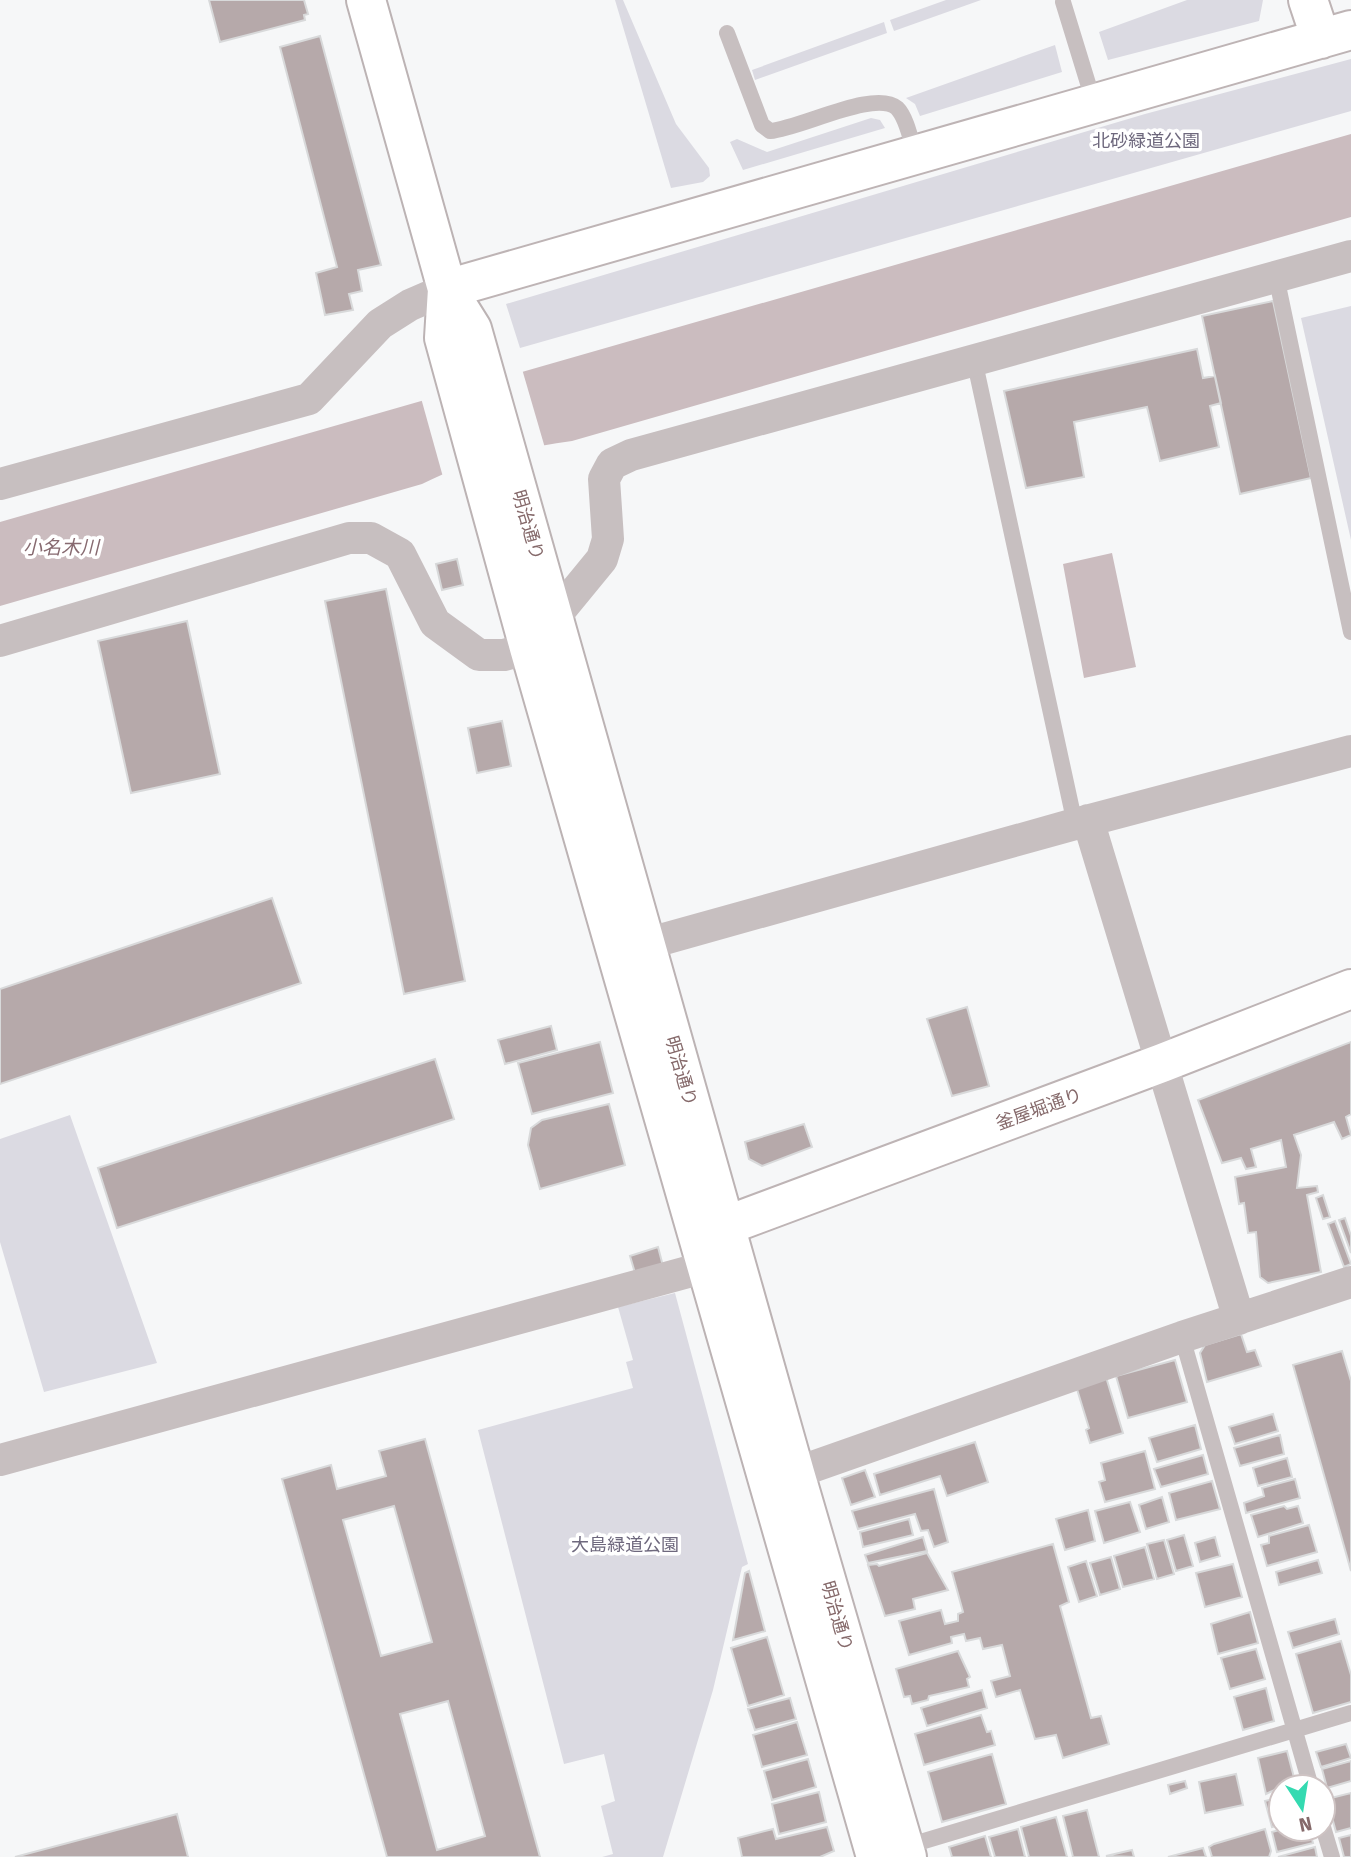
<svg xmlns="http://www.w3.org/2000/svg" width="1351" height="1857" font-family="'Fira Sans','Noto Sans JP',sans-serif">
<style>
.green{fill:#dbdae2}
.water{fill:#cbbcbf}
.pier{fill:#f6f7f8}
.building{fill:#b6a9aa;stroke:#d8d9da;stroke-width:2;fill-rule:evenodd}
.lines{fill:none;stroke-linecap:round;stroke-linejoin:round}
.secondary-casing{stroke:#beb4b5;stroke-width:42}
.primary-casing{stroke:#bcb3b4;stroke-width:42}
.lane{stroke:#c7bfc0;stroke-width:16}
.street{stroke:#c7bfc0;stroke-width:32}
.secondary{stroke:#fff;stroke-width:38}
.primary{stroke:#fff;stroke-width:38}
.labels{text-anchor:middle;stroke-width:7;stroke-linejoin:round;paint-order:stroke}
.park-label{font-size:18px;fill:#6e687d;stroke:#fff}
.street-label{font-size:18px;fill:#85696a;stroke:#fff}
.water-label{font-size:19px;font-style:italic;fill:#876a70;stroke:#fff}
</style>
<rect width="100%" height="100%" fill="#f6f7f8"/>
<path class="green" d="M615,0H623L676,124L709,168L710,176L703,182L671,188Z
M946,0H981L894,31L890,20Z
M1187,0H1263L1259,21L1108,60L1099,32Z
M884,22L887,33L755,80L752,70Z
M1055,45L1062,72L920,116L915,104L906,98Z
M1351,59V111L520,348L506,304L1145,114Z
M871,118L880,120L885,128L743,170L730,142L737,139L767,152Z
M1351,306V540L1301,318Z
M70,1115L157,1363L44,1392L0,1242V1139Z
M675,1293L748,1564L742,1567L713,1690L663,1857H602L613,1854L601,1806L615,1801L604,1754L564,1764L478,1430L633,1388L626,1362L633,1360L618,1307Z"/>
<path class="water" d="M1351,134V217L572,441C523,447 466,462 422,484L0,606V522Z
M1112,553L1136,667L1084,678L1063,564Z"/>
<path class="pier" d="M522,369L545,448L443,477L421,398Z"/>
<path class="building" d="M209,0H304L308,14L304,15L305,20L220,42Z
M320,36L381,265L358,270L362,291L349,294L353,310L325,315L316,273L337,267L280,47Z
M1273,301L1311,478L1240,494L1202,316Z
M1197,349L1203,378L1215,376L1221,403L1210,406L1219,447L1160,461L1147,407L1074,422L1084,477L1026,488L1004,391Z
M457,559L463,585L442,590L436,564Z
M386,589L465,981L404,994L325,601Z
M187,621L220,774L131,793L98,641Z
M502,721L511,766L477,773L468,728Z
M272,898L301,983L0,1084V989Z
M967,1007L989,1086L952,1096L927,1019Z
M551,1026L557,1050L505,1064L498,1040Z
M600,1042L613,1093L532,1114L518,1063Z
M1351,1042V1114L1346,1117L1351,1135L1342,1139L1334,1122L1294,1135L1301,1155L1297,1188L1317,1186L1318,1192L1307,1195L1321,1272L1268,1283L1260,1277L1256,1232L1248,1233L1244,1203L1239,1204L1235,1177L1286,1167L1281,1140L1251,1149L1256,1167L1246,1169L1241,1158L1222,1163L1198,1100Z
M435,1059L454,1119L117,1228L98,1168Z
M609,1104L625,1165L540,1189L528,1145L531,1128L542,1120Z
M804,1124L812,1147L762,1166L749,1159L745,1142Z
M1323,1195L1330,1217L1323,1219L1316,1198Z
M1345,1218L1351,1236V1253L1339,1220Z
M1335,1221L1351,1264L1344,1267L1328,1224Z
M658,1247L663,1266L635,1273L630,1256Z
M1241,1334L1247,1352L1255,1350L1261,1366L1207,1382L1200,1353L1205,1345Z
M1342,1351L1351,1381V1571L1293,1365Z
M1175,1360L1187,1402L1128,1418L1116,1376Z
M1106,1377L1123,1433L1090,1443L1086,1430L1089,1428L1076,1386Z
M1273,1414L1278,1431L1235,1444L1229,1427Z
M1195,1425L1201,1449L1157,1462L1149,1438Z
M1280,1435L1284,1454L1240,1466L1234,1448Z
M425,1439L540,1857H387L282,1479L331,1465L337,1489L386,1476L379,1451ZM394,1506L432,1642L381,1656L343,1520ZM448,1701L485,1836L437,1850L400,1714Z
M975,1442L988,1482L947,1496L940,1476L880,1495L874,1474Z
M1145,1451L1155,1489L1105,1502L1099,1482L1105,1480L1101,1463Z
M1203,1455L1208,1474L1161,1487L1154,1469Z
M1287,1458L1292,1477L1258,1486L1253,1468Z
M865,1470L875,1497L851,1505L842,1478Z
M1295,1479L1300,1498L1246,1513L1244,1503L1264,1496L1262,1488Z
M1212,1481L1220,1509L1176,1520L1169,1493Z
M934,1489L948,1542L934,1547L928,1530L921,1531L915,1514L858,1529L852,1511Z
M1162,1497L1169,1522L1146,1529L1139,1505Z
M1130,1502L1140,1532L1104,1543L1095,1511Z
M1284,1506L1287,1509L1298,1506L1303,1523L1258,1537L1251,1515Z
M1088,1510L1095,1541L1065,1550L1056,1519Z
M909,1519L913,1535L863,1547L860,1532Z
M1309,1525L1317,1552L1267,1566L1261,1545L1269,1543V1536Z
M1184,1535L1193,1566L1176,1571L1167,1540Z
M923,1537L927,1551L868,1563L865,1555Z
M1215,1537L1220,1556L1200,1562L1195,1543Z
M1164,1540L1174,1574L1157,1579L1147,1544Z
M1053,1544L1069,1602L1060,1606L1091,1718L1101,1716L1109,1744L1063,1758L1056,1735L1035,1739L1020,1690L996,1697L991,1681L1010,1676L1002,1645L983,1649L980,1638L966,1641L964,1634L951,1637L952,1643L909,1655L899,1621L941,1610L945,1624L958,1621V1614L963,1612L952,1572Z
M1145,1547L1154,1579L1123,1587L1114,1556Z
M927,1553L948,1590L913,1599L915,1609L885,1616L868,1565L877,1564L879,1566Z
M1111,1557L1120,1589L1100,1595L1090,1563Z
M1318,1560L1322,1573L1279,1585L1276,1572Z
M1086,1561L1097,1596L1079,1602L1068,1567Z
M1233,1564L1242,1597L1205,1607L1196,1573Z
M749,1571L765,1631L733,1640L745,1573Z
M1250,1612L1258,1643L1218,1654L1211,1624Z
M1335,1619L1339,1634L1293,1648L1288,1632Z
M767,1637L784,1695L748,1706L731,1648Z
M1341,1641L1351,1675V1702L1313,1713L1296,1654Z
M1256,1649L1265,1679L1230,1689L1221,1658Z
M958,1651L970,1677L967,1679L969,1687L929,1696L928,1700L912,1704L910,1696L904,1697L896,1669Z
M1266,1688L1274,1721L1243,1730L1234,1697Z
M982,1690L987,1708L927,1726L921,1708Z
M790,1698L796,1719L755,1730L748,1709Z
M981,1715L987,1732L991,1731L995,1745L924,1765L915,1734Z
M797,1722L807,1755L762,1767L753,1735Z
M1346,1744L1351,1758L1321,1767L1316,1752Z
M1287,1751L1296,1785L1281,1787L1266,1794L1258,1758Z
M992,1754L1006,1804L942,1822L928,1772Z
M808,1759L816,1787L772,1800L764,1771Z
M1351,1761V1781L1327,1788L1322,1769Z
M1236,1774L1243,1805L1205,1813L1199,1782Z
M1185,1781L1187,1788L1170,1794L1168,1785Z
M819,1792L826,1822L779,1834L772,1804Z
M1351,1793V1828L1336,1832L1327,1799Z
M1281,1797V1825L1272,1827L1265,1801Z
M1087,1810L1099,1857H1073L1063,1816Z
M177,1814L188,1857H15Z
M1056,1817L1067,1857H1029L1021,1827Z
M827,1827L834,1851L820,1857H742L738,1838L773,1829L776,1839Z
M1018,1829L1025,1857H995L989,1837Z
M1265,1829L1271,1851L1269,1857H1212L1209,1847L1214,1844Z
M1283,1829H1309L1313,1843L1277,1852L1272,1832Z
M1351,1835V1857H1344L1339,1838Z
M985,1836L991,1857H952L949,1847Z
M1315,1847L1317,1857H1278Z
M1203,1848L1206,1857H1168Z
M1132,1850L1134,1857L1106,1856Z"/>
<g class="lines">
<defs>
<path id="secondary" d="M1308,0L1321,39
M447,289L1351,30
M725,1226L1162,1063L1351,989"/>
<path id="primary" d="M366,0L447,289L472,329L795,1473L907,1857
M447,289L444,338L529,648L876,1857"/>
</defs>
<use href="#secondary" class="secondary-casing"/>
<use href="#primary" class="primary-casing"/>
<path class="lane" d="M1063,2L1094,103
M727,33L762,125L770,131C802,128 875,89 897,108C907,118 911,141 915,154
M1276,276L1351,632
M974,359L1075,824
M1182,1337L1311,1787
M1323,1827L1332,1857
M904,1847L1351,1713"/>
<path class="street" d="M0,484L309,399L380,324L410,305L447,289
M0,641L349,538H371L400,554L435,623L479,655H504L529,648L602,559L608,539L604,479L612,464L631,455L1351,256
M1088,820L1239,1319
M646,944L1075,824L1351,751
M0,1460L706,1267L715,1246
M795,1473L1182,1337L1351,1282"/>
<use href="#secondary" class="secondary"/>
<use href="#primary" class="primary"/>
</g>
<g class="labels">
<g class="park-label">
<text x="1146" y="147">北砂緑道公園</text>
<text x="625" y="1551">大島緑道公園</text>
</g>
<g class="street-label">
<text transform="translate(528 525) rotate(74)" y="6">明治通り</text>
<text transform="translate(681 1071) rotate(74)" y="6">明治通り</text>
<text transform="translate(1039 1109) rotate(-20)" y="6">釜屋堀通り</text>
<text transform="translate(837 1616) rotate(74)" y="6">明治通り</text>
</g>
<g class="water-label">
<text x="61" y="554">小名木川</text>
</g>
</g>
<g transform="translate(1302 1808) rotate(168)"><circle r="33" fill="#ffffff" stroke="#cec3c3" stroke-width="2"/>
<path d="M0-5L12 26L0 18L-12 26Z" fill="#34dab1"/>
<text y="-10" font-size="19" font-weight="bold" text-anchor="middle" fill="#85696a">N</text>
</g>
</svg>
